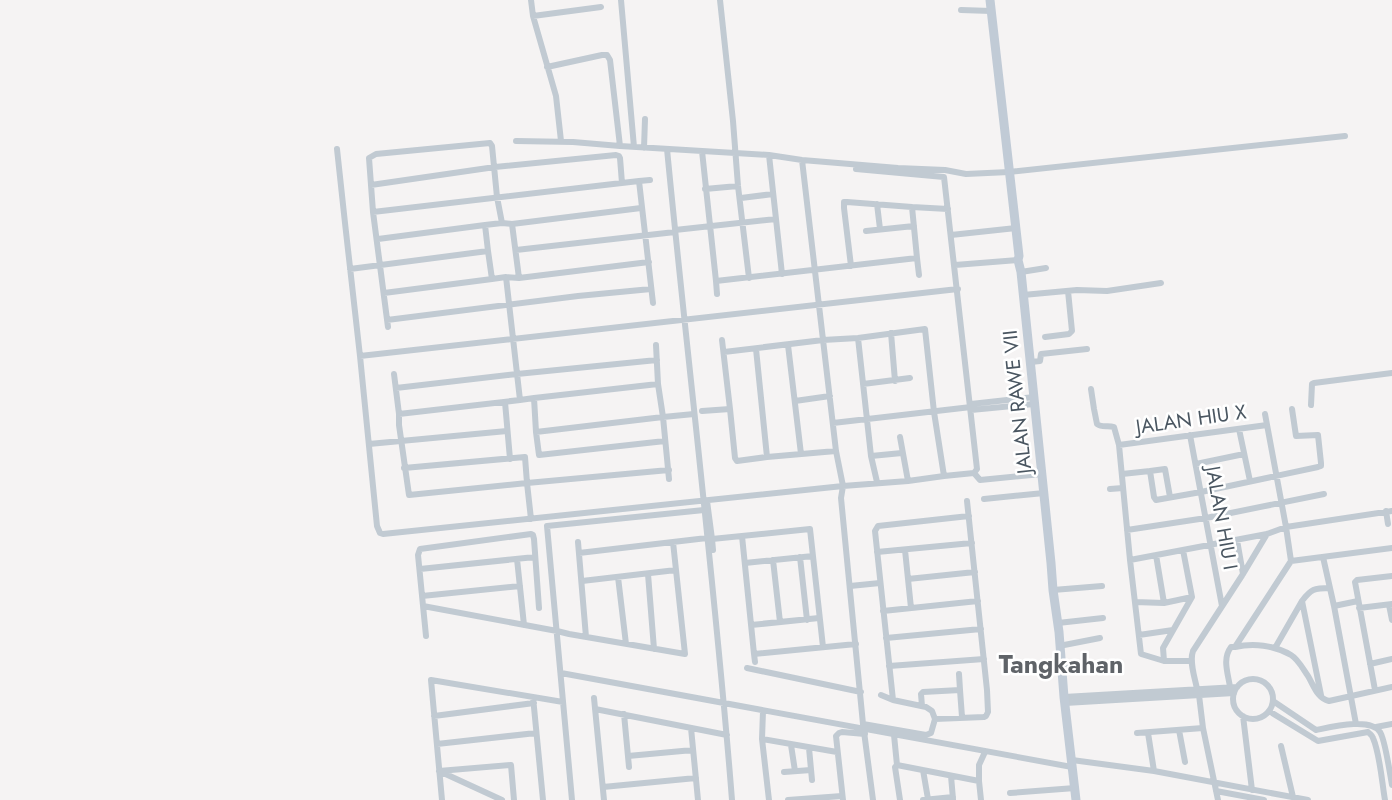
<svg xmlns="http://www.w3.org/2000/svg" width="1392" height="800" font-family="Jost,sans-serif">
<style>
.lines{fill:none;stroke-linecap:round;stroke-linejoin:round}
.minor{stroke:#c1cad2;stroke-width:6}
.secondary{stroke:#c1cbd6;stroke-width:9}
.labels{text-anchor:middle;stroke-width:5;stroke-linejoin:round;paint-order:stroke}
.street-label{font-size:20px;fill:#4a5661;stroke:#fff}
.district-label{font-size:25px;font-weight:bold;fill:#5f6368;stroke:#fff}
</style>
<rect width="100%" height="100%" fill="#f5f3f3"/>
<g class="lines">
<path class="minor" d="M531,0L533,16L556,96L561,141
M621,0L634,147
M720,0L733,121L738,186L749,278
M961,10L991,11
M533,16L601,7
M547,67L602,55H607L610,60L620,146
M516,141L573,142L620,146L769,155L802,160L898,168L945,170L966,174L1009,172L1345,136
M644,148L645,119
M337,149L345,223L360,356L377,526L380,533L383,534L843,486L908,481L944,476L974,473L977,469L944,177L856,169
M667,149C688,366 715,583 732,800
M702,151L716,281L917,258L912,207L847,202H844V208L851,266
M769,155L782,274
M802,160L836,451L843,486L841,498L863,724L873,800
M639,181L650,180
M371,185L495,167L616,155L619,156L620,158L622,183
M705,189L738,186
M741,198L773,194
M877,204L880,229
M912,207L948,209
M373,212L639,181L653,303
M512,224L641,208
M485,225L502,223
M675,230L776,219
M866,231L914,226
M951,235L1016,228
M378,239L485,225L488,251
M516,250L675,232
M917,258L919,275
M955,265L1018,260
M350,269L488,251L492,279L506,277
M1021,272L1046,268
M519,278L649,262
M716,281L717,294
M384,293L492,279
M1023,295L1077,290L1107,291L1161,283
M387,320L578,296L651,289
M388,327L373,212L369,158L376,154L490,143L492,146L497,197L502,223L512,224L519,278L506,277L520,400L534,398L536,432L539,455L665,441
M891,333L895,381
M1045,337L1069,334L1072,331L1068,291
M858,338L871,456L877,482
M722,340L730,409
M788,345L801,454
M756,349L767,457
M724,352L823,340L858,338L925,329L934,412L944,476
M360,356L958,289
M1031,362L1040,361L1041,354L1087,349
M394,374L399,414
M863,384L910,378
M396,388L517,374L657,360
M1091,389L1094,409L1097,424C1102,428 1108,425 1114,427L1119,445L1130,560L1141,654L1164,661H1192
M534,398L658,384
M520,400L399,414V425L409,495L527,483L531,519
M795,401L830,396
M505,402L510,459
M971,404L1034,397
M1311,405L1312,384L1314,383L1392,373
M971,410L1034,404
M702,411L730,409L735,458L737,461L767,457L836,451
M1265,414L1286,527L1291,561L1392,548
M833,423L971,407
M1239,429L1250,481
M536,432L663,417L658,384L656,345
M1190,435L1222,606
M900,437L908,481
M369,444L507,431
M1119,445L1267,425
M871,456L902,453
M1196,464L1244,454
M404,468L525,457L527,483L669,470
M1150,471L1165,469L1170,497
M974,473L980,480L1042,474
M1122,474L1150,471L1154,497L1156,500L1201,492L1318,467L1321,466V463L1318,435L1296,436L1292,409
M669,479L663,417L694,414
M1110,489L1123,488
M984,499L1044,493
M707,501L712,539
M1386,511L1388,524
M1127,530L1206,518L1324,494
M742,536L754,654L856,644
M1237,540L1243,574
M578,542L586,637
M713,550L712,539L810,529L823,647
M905,550L911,608
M877,552L972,543
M579,553L707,538
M800,557L807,620
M1323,557L1334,606L1356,724
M517,559L524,625
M773,560L780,622
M1130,560L1267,534L1286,527L1392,511
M745,563L813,556
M420,569L535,557
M648,574L654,649
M618,577L626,644
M908,579L975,572
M582,581L676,570
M850,586L880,583
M1053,590L1102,586
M422,596L520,586
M1302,601L1321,695
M1135,602L1164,603L1156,555
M1164,603L1192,597
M1389,605L1392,620
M423,606L557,631L569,634L685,654L673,542
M1334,606L1358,601
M1359,608L1392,604
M883,611L978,601
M1058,623L1103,618
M751,625L819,618
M1139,635L1173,630
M426,636L418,555L420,549L531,534L533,535L534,539L539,608
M886,638L981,629
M1059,646L1100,638
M1235,647C1253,643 1274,645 1291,655C1298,659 1303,669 1308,676C1314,686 1317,698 1329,701L1392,687
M1275,648L1302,601C1311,589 1314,588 1330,588
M754,654L755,662
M1164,661L1163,648L1192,597L1183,550
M1370,664L1392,659
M889,666L984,659
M747,668L861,692
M1062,668L1102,664
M561,673L1072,767
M959,674L960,690
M1233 699a20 20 0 1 1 40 0a20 20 0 1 1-40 0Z
M1230,687C1228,673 1222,659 1231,647H1235L1291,561
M1197,689C1195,678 1189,662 1193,651L1243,574L1267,534
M1375,690L1355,582L1357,580L1392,576
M881,695L893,700
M1199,695L1203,728L1218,800
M533,697L543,800
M1064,697L1237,687
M594,698L604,800
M1273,701L1316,730C1331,727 1371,717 1380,732C1385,739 1390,774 1392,785
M1065,703L1234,693
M922,706L921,694L923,692L960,690L962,717
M595,709L727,735
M763,711L762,739L769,800
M1269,711L1318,741L1368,732C1371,735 1372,735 1373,738C1380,754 1382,783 1385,800
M624,714L629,767
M434,716L534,703
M1243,716L1252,790
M935,719L932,711L926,707L893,700L875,531L878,526L969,516
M863,724L926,735L931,733L935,719L984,717L986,716L988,712L987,690L967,501
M1376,727L1392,724
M691,728L698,800
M1179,730L1185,762
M1137,733L1203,728
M1148,733L1154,771
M894,735L897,765
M762,739L837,752
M437,744L536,733
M791,745L795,771
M1281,746L1293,797
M809,748L812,780
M628,756L693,750
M1072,760L1154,771L1308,800
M923,770L928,799
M439,771L511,765L514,800
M439,771L502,800
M784,772L811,770
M951,776L953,799
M979,781V765L985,752
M603,787L696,778
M1216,791L1264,800
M1010,793L1075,788
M442,800L431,680L563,702
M572,800L547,526L704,510
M788,800L842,796
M843,800L836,736L839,733L842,732L865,734
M900,800L895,767L897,765L979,781L981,800
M923,800L953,797"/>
<path class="secondary" d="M990,0L1019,256L1018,260L1021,272L1051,563L1053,590L1059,632L1064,697L1076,800"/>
</g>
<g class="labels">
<g class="street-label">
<text transform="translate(1017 402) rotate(-96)" y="7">JALAN RAWE VII</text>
<text transform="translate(1191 419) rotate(-8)" y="7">JALAN HIU X</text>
<text transform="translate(1222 518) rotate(80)" y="7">JALAN HIU I</text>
</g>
<g class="district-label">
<text x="1061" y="673">Tangkahan</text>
</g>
</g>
</svg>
